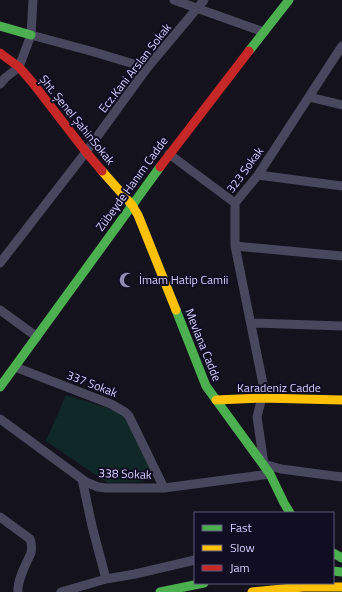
<svg xmlns="http://www.w3.org/2000/svg" width="342" height="592" font-family="'Titillium Web',sans-serif">
<style>
.green{fill:#112829}
.lines{fill:none;stroke-linecap:round;stroke-linejoin:round}
.street{stroke:#48475e;stroke-width:9}
.fast{stroke:#4caf50;stroke-width:9}
.slow{stroke:#ffc107;stroke-width:9}
.jam{stroke:#c62828;stroke-width:9}
.labels{text-anchor:middle;stroke-width:4;stroke-linejoin:round;paint-order:stroke}
.street-label{font-size:12px;fill:#d4ceff;stroke:#110d22}
.poi-label{font-size:12px;fill:#d4ceff;stroke:#110d22;text-anchor:start}
</style>
<rect width="100%" height="100%" fill="#14121d"/>
<path class="green" d="M66,395L114,410L125,417L150,468V473L143,482L107,483L46,441Z"/>
<g class="lines">
<path class="street" d="M174,0L264,32
M31,35L94,52L147,68
M342,46L258,175L235,203V246L264,389L257,417L264,464L281,469L342,477
M0,84L5,78L19,67L31,35L33,0
M309,97L342,105
M169,154L235,203
M258,175L342,186
M235,246L342,256
M0,263L86,152L147,68L204,0
M0,310L37,337
M251,323L342,326
M15,367L111,404L125,412L129,416L164,488
M0,419L86,482L98,487L106,488H164L270,474
M82,479L92,526L106,579
M0,517L30,539C32,544 32,547 31,553C26,564 17,580 18,592
M61,592L106,579L135,574L195,560"/>
<path class="fast" d="M0,26L31,35
M249,51L289,0
M176,310L206,386L270,474L284,503L290,513
M0,387L160,167
M333,553L342,558
M333,571L342,572
M160,592L204,583"/>
<path class="slow" d="M102,171L132,205L138,215L176,310
M216,400L262,398L342,400
M252,592L303,587H342"/>
<path class="jam" d="M0,53L19,67L32,82L86,152L102,171
M160,167L249,51"/>
</g>
<defs>
<symbol id="mosque-bare" viewBox="-9 -9 18 18"><path d="M3.5-4.9A6 6 0 1 0 3.5 4.9A5 5 0 1 1 3.5-4.9Z" fill="#918cb0" stroke="#110d22" stroke-width="2.5" paint-order="stroke"/></symbol>
</defs>
<g fill-rule="evenodd">
<use href="#mosque-bare" x="116" y="269" width="22" height="22"/>
</g>
<g class="labels">
<g class="street-label">
<text transform="translate(135 68) rotate(-52)" y="4">Ecz.Kani Arslan Sokak</text>
<text transform="translate(77 120) rotate(51)" y="4">Şht. Şenel ŞahinSokak</text>
<text transform="translate(245 170) rotate(-54)" y="4">323 Sokak</text>
<text transform="translate(132 184) rotate(-54)" y="4">Zübeyde Hanım Cadde</text>
<text transform="translate(203 345) rotate(68)" y="4">Mevlana Cadde</text>
<text transform="translate(92 384) rotate(21)" y="4">337 Sokak</text>
<text x="279" y="392">Karadeniz Cadde</text>
<text transform="translate(125 474) rotate(2)" y="4">338 Sokak</text>
</g>
<g class="poi-label">
<text x="139" y="284">İmam Hatip Camii</text>
</g>
</g>
<rect x="194" y="512" width="140" height="72" fill="#110d22" stroke="#5f5a7a"/>
<rect x="202" y="525" width="20" height="6" fill="#4caf50" stroke="#5f5a7a"/>
<text x="230" y="532" font-size="12" fill="#d4ceff">Fast</text>
<rect x="202" y="545" width="20" height="6" fill="#ffc107" stroke="#5f5a7a"/>
<text x="230" y="552" font-size="12" fill="#d4ceff">Slow</text>
<rect x="202" y="565" width="20" height="6" fill="#c62828" stroke="#5f5a7a"/>
<text x="230" y="572" font-size="12" fill="#d4ceff">Jam</text>
</svg>
